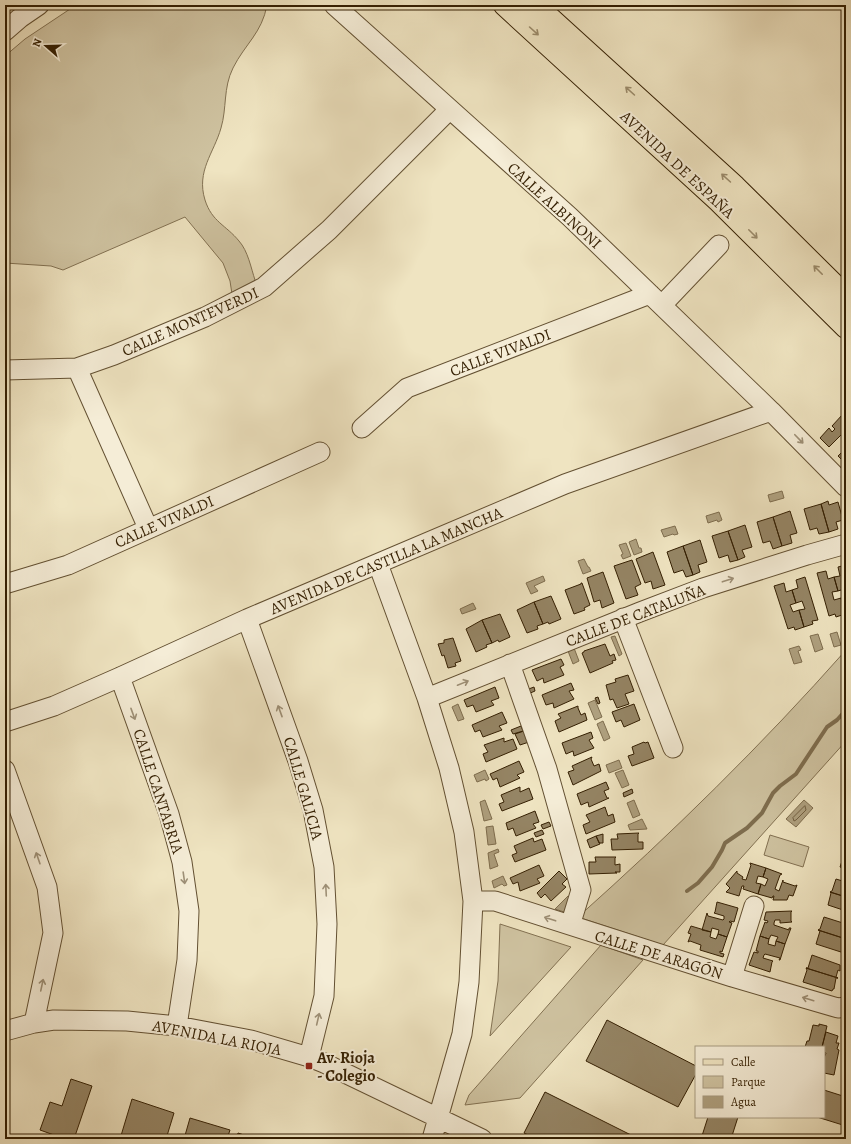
<svg xmlns="http://www.w3.org/2000/svg" width="851" height="1144" font-family="Alegreya,serif">
<style>
.green{fill:#cfc3a1;stroke:#827152}
.water{fill:#afa180;stroke:#7e6d4e}
.lines{fill:none;stroke-linecap:round;stroke-linejoin:round}
.shore{stroke:#726041;stroke-width:1}
.stream{stroke:#7e6d4e;stroke-width:4}
.building{fill:#958565;stroke:#341f02}
.minor-casing{stroke:#635032;stroke-width:21}
.major-casing{stroke:#341f02;stroke-width:24}
.minor{stroke:#f5edd7;stroke-width:19}
.major{stroke:#efe4c1;stroke-width:22}
.oneway{stroke:#9b8b6b}
.oneway2{stroke:#9e9077}
.poi-dot{fill:#8f2418;stroke:#f5edd7;stroke-width:1.5}
.labels{text-anchor:middle;stroke-width:4;stroke-linejoin:round;paint-order:stroke}
.street-label{font-size:16px;fill:#341f02;stroke:#f5edd7}
.poi-label{font-size:16px;font-weight:bold;fill:#341f02;stroke:#f5edd7;text-anchor:start}
</style>
<rect width="100%" height="100%" fill="#efe4c1"/>
<filter id="stains"><feTurbulence type="fractalNoise" baseFrequency=".005" numOctaves="4"/><feColorMatrix values="0 0 0 0 .2 0 0 0 0 .09 0 0 0 0 .02 0 0 0 .5 -.17"/></filter>
<radialGradient id="worn" r=".72"><stop offset=".6" stop-color="#630" stop-opacity="0"/><stop offset="1" stop-color="#630" stop-opacity=".3"/></radialGradient>
<path class="green" d="M76,5H267C262,33 245,44 233,68C223,88 227,108 221,128C214,153 196,171 205,200C212,222 226,225 239,241C248,251 251,268 255,280L249,286L232,294L230,281L223,263L185,217L63,270L51,266L5,263V56L25,39Z
M846,650V741L663,945L578,917C672,833 762,745 846,650Z
M770,835L809,847L803,867L764,855Z
M500,924L571,947L490,1036L498,981Z
M601,945L643,960L520,1098L465,1105L469,1095Z"/>
<path class="water" d="M782,491L784,498L770,502L768,495Z
M719,512L722,520L718,522L717,520L708,523L706,516Z
M675,526L678,534L674,535L673,534L664,537L661,530Z
M636,539L639,548H641L642,552L634,555L629,542Z
M626,543L631,556L623,559L621,555L623,554L619,545Z
M584,559L588,567H589L591,571L583,574L578,561Z
M543,576L545,581L534,586L538,591L531,594L526,583Z
M473,603L476,609L462,614L460,609Z
M837,632L841,645L834,647L830,634Z
M818,634L823,649L815,652L810,636Z
M615,636L622,654L619,656L611,637Z
M799,646L801,650L798,651L802,662L794,664L789,649Z
M574,648L579,661L573,664L568,651Z
M595,700L602,717L595,720L588,703Z
M458,704L464,719L458,721L452,707Z
M603,721L610,738L604,741L597,724Z
M619,760L622,768L609,773L606,765Z
M485,770L489,779L486,781L485,779L477,782L474,775Z
M623,770L629,785L622,788L615,773Z
M485,800L492,819L484,821L480,802Z
M634,800L640,815L633,818L627,803Z
M804,800L813,808L796,827L786,819Z
M642,819L647,829L630,830L628,825Z
M493,826L496,844L488,845L486,827Z
M498,849L499,852L494,854L498,866L490,869L488,853Z
M503,876L507,885L504,886L502,884L494,888L492,881Z
M568,896L572,898L567,913L555,909Z"/>
<g class="lines">
<path class="shore" d="M805,806L806,810L796,820L794,821L793,818Z"/>
<path class="stream" d="M687,891L698,883L712,867L722,850L725,843L747,828L762,813L773,793L780,786L796,774L827,727L837,720L846,710"/>
</g>
<path class="building" d="M843,414L846,417V430L829,447L820,438L829,428L832,432L835,429L832,426Z
M846,448V464L838,456Z
M828,501L829,505L838,502L843,520L836,522L838,529L829,532L821,504Z
M821,504L829,532L819,534L817,528L810,530L804,509Z
M790,511L797,533L790,535L792,543L782,546L773,517Z
M773,517L782,546L773,549L770,541L763,543L757,522Z
M745,525L752,547L742,550L745,557L738,560L728,531Z
M728,531L738,560L730,562L728,555L719,558L712,536Z
M700,540L707,562L698,565L700,572L693,575L683,546Z
M683,546L693,575L686,577L683,570L674,573L667,552Z
M653,552L665,585L653,589L651,581L645,583L636,559Z
M632,560L641,584L635,587L638,595L626,599L614,566Z
M846,565V594L844,589L838,591L834,577L840,576L838,567Z
M826,571L828,579L834,577L838,591L832,592L834,600L841,598L845,614L836,617L835,614L829,616L817,573Z
M603,572L614,603L602,608L600,600L594,602L587,578Z
M805,577L818,620L812,621L813,624L804,627L799,610L805,609L802,601L796,603L792,590L798,588L796,580Z
M581,583H582L590,605L584,608L585,610L574,614L565,590L581,584Z
M784,583L786,592L792,590L796,603L790,605L793,612L799,610L804,627L795,630L794,627L788,629L774,586Z
M551,596L561,619L549,624L548,622L543,624L534,602Z
M846,596V614H845L841,598Z
M534,602L543,624L537,626L538,629L527,633L517,610Z
M500,614L510,637L499,642L498,640L492,643L482,620Z
M482,620L492,643L486,645L487,647L476,652L466,629Z
M453,638L461,661L455,663L456,666L448,668L444,655L442,656L438,644L444,643V640Z
M605,644L610,656L614,654L616,660L612,661L613,663L590,673L582,653L584,652V651Z
M561,659L564,665L560,667L564,675L544,683L543,678L537,681L532,670Z
M628,675L634,691L625,694L629,704L617,708L613,699L610,700L606,685L616,682L615,679Z
M571,683L574,690L569,691L574,699L554,708L553,703L546,705L542,695Z
M495,687L499,698L491,701L494,705L476,712L473,705L467,707L464,700Z
M534,687L535,691L528,694L526,690Z
M598,697L600,703L598,704L595,698Z
M634,704L640,720L624,727L621,720L616,722L612,712Z
M578,706V708L581,715L585,713L587,720L559,732L555,721L561,718L558,714Z
M502,712L507,723L499,726L502,730L483,737L480,730L475,732L472,725Z
M521,726L523,731L513,734L511,730Z
M524,731L529,742L520,745L515,734Z
M591,732L593,738L589,740L594,748L574,756L573,751L566,754L562,743Z
M504,738V742L513,739L517,749L486,762L483,754L488,752L484,745Z
M644,742L645,743L648,742L654,758L632,766L628,756L634,754L632,747Z
M592,757L591,759L594,766L599,764L601,771L573,785L568,772L574,770L572,766Z
M519,761L524,772L517,775L520,778L500,787L497,778L493,780L490,774Z
M606,782L609,789L604,791L607,798H609L589,807L588,802L581,805L577,794Z
M520,787V792L529,788L533,799L502,811L499,804L504,802L501,795Z
M632,789L633,793L624,797L623,793Z
M605,807L608,816L613,814L615,822L586,834L583,825L590,822L586,815Z
M535,811L539,822L533,824L536,828L516,836L513,828L508,830L506,823Z
M549,822L551,826L543,829L541,825Z
M542,830L544,834L536,837L534,833Z
M639,833L638,834V842H643V849L612,850L611,839H618L617,834Z
M603,834V843H599L596,836Z
M596,836L600,844L590,848L587,840Z
M533,838L534,842L542,839L546,850L515,862L512,855L517,853L514,846Z
M842,854L846,855V869L840,867L844,855Z
M595,857H616L615,858V865L620,864V872H615L617,873L589,874V862H596Z
M750,863L766,868L763,877L758,876L756,883L761,884L758,894L743,889L744,886H742L739,896L726,892L730,888L726,884L737,871V873L743,877L742,879L746,880L751,865L750,864Z
M539,865L544,876L537,879L540,883L520,891L518,882L513,884L510,878Z
M766,868L782,874L780,875L775,889L779,891L783,880V882L795,886L797,885L793,896L789,895L787,900H773L774,896H773L772,898L758,894L761,884L765,886L768,879L763,877Z
M559,871L567,879L562,884L566,887L551,901L545,894L541,898L537,893Z
M836,879L846,882V897L830,892L832,891Z
M830,892L846,897V911L828,905L831,893Z
M717,902L738,908L734,922L730,921L729,922L732,923L727,937L718,934L719,930L712,928L711,932L702,930L707,913L708,916L723,920L724,919V916L714,913L715,912Z
M792,911L791,912V921L792,922L780,923V920H775L774,923V925L789,930V928H791L785,944L776,941L778,937L771,935L769,939L760,936L765,922L767,923L768,921L764,920L766,912Z
M824,917L846,924V939L818,930L820,929Z
M691,926L711,932L710,937L716,939L718,934L727,937L722,952L720,951V953L724,954L723,957L700,950L701,945L690,941L688,942L691,934L688,933Z
M818,930L846,939V951L845,950L844,953L816,944L820,931Z
M760,936L769,939L768,944L775,946L776,941L785,944L780,960H779L780,958L765,954L764,955L763,958L773,961L772,962L770,972L749,965L754,952L758,953V951H756Z
M812,955L840,965V971L838,970L836,977L838,978L806,968H808Z
M806,968L838,978H836L834,989H833L832,991L803,982L807,970Z
M607,1020L696,1066V1074L678,1107L586,1061Z
M819,1024L827,1026L822,1047H805L807,1041H809L813,1025L819,1026Z
M826,1032L838,1036L836,1043H839L837,1049L839,1050L834,1075L824,1073V1058L826,1053L824,1052V1047H822Z
M71,1079L92,1086L74,1139H55L53,1138L54,1135L40,1130L50,1102L62,1106Z
M824,1090L846,1097V1126L817,1117H824Z
M545,1092L639,1139H536L524,1133Z
M132,1099L174,1113L166,1139H120Z
M708,1117H738L731,1139H701Z
M190,1118L230,1130L227,1139H184Z
M238,1133L256,1139H236Z
M783,1136L794,1139H782Z"/>
<g class="lines">
<defs>
<path id="minor" d="M334,5L570,217L771,411L846,487
M5,31L20,18L39,5
M662,305L719,245
M77,368L148,528
M5,370L77,368L114,355L205,317L264,287L329,230L449,110
M362,428L407,388L650,294
M378,564L427,698L449,768L464,832L473,901L469,982L462,1034L432,1139
M5,584L68,565L320,452
M623,618L673,748
M247,619L298,761L313,810L324,867L327,924L324,996L309,1057
M510,664L547,769L581,890L573,916
M120,677L169,814L182,862L189,911L187,960L177,1026
M427,698L640,612L703,588L807,555L846,544
M5,722L54,706L120,677L247,619L565,484L771,411
M5,770L47,887L53,933L34,1023
M473,901H495L732,977L838,1008L846,1007
M732,977L754,906
M5,1031L34,1023L54,1020L127,1021L177,1026L251,1040L309,1057L324,1063L482,1139"/>
<path id="major" d="M505,5L719,201L846,327
M535,5L735,187L846,297"/>
</defs>
<use href="#minor" class="minor-casing"/>
<use href="#major" class="major-casing"/>
<use href="#minor" class="minor"/>
<use href="#major" class="major"/>
</g>
<defs><path id="oneway-shaft" d="M-6 0H5M1.5-3L5.5 0L1.5 3" fill="none" stroke-width="1.6" stroke-linecap="round" stroke-linejoin="round"/></defs>
<g class="oneway">
<use href="#oneway-shaft" transform="translate(534 31) rotate(42)"/>
<use href="#oneway-shaft" transform="translate(630 91) rotate(-138)"/>
<use href="#oneway-shaft" transform="translate(726 178) rotate(-138)"/>
<use href="#oneway-shaft" transform="translate(753 234) rotate(45)"/>
<use href="#oneway-shaft" transform="translate(818 270) rotate(-135)"/>
</g>
<g class="oneway2">
<use href="#oneway-shaft" transform="translate(799 439) rotate(46)"/>
<use href="#oneway-shaft" transform="translate(728 580) rotate(-18)"/>
<use href="#oneway-shaft" transform="translate(463 683) rotate(-22)"/>
<use href="#oneway-shaft" transform="translate(280 711) rotate(-110)"/>
<use href="#oneway-shaft" transform="translate(133 714) rotate(70)"/>
<use href="#oneway-shaft" transform="translate(38 858) rotate(-109)"/>
<use href="#oneway-shaft" transform="translate(184 878) rotate(82)"/>
<use href="#oneway-shaft" transform="translate(326 890) rotate(-93)"/>
<use href="#oneway-shaft" transform="translate(550 919) rotate(-162)"/>
<use href="#oneway-shaft" transform="translate(42 985) rotate(-78)"/>
<use href="#oneway-shaft" transform="translate(808 999) rotate(-163)"/>
<use href="#oneway-shaft" transform="translate(318 1019) rotate(-77)"/>
</g>
<rect class="poi-dot" x="305" y="1062" width="8" height="8" rx="2"/>
<g class="labels">
<g class="street-label">
<text transform="translate(678 164) rotate(43)" y="6">AVENIDA DE ESPAÑA</text>
<text transform="translate(555 205) rotate(42)" y="6">CALLE ALBINONI</text>
<text transform="translate(190 321) rotate(-24)" y="6">CALLE MONTEVERDI</text>
<text transform="translate(500 352) rotate(-21)" y="6">CALLE VIVALDI</text>
<text transform="translate(164 521) rotate(-24)" y="6">CALLE VIVALDI</text>
<text transform="translate(386 560) rotate(-23)" y="6">AVENIDA DE CASTILLA LA MANCHA</text>
<text transform="translate(635 615) rotate(-21)" y="6">CALLE DE CATALUÑA</text>
<text transform="translate(304 788) rotate(74)" y="6">CALLE GALICIA</text>
<text transform="translate(159 791) rotate(72)" y="6">CALLE CANTABRIA</text>
<text transform="translate(659 954) rotate(17)" y="6">CALLE DE ARAGÓN</text>
<text transform="translate(217 1037) rotate(11)" y="6">AVENIDA LA RIOJA</text>
</g>
<g class="poi-label">
<text x="317" y="1063">Av. Rioja<tspan x="317" dy="18">- Colegio</tspan></text>
</g>
</g>
<rect width="851" height="1144" fill="none" stroke="#efe4c1" stroke-width="20"/>
<rect x="6" y="6" width="839" height="1132" fill="none" stroke="#341f02" stroke-width="2"/>
<rect x="10" y="10" width="831" height="1124" fill="none" stroke="#341f02"/>
<rect x="695" y="1046" width="130" height="72" fill="#f5edd7" stroke="#a89b82"/>
<rect x="703" y="1059" width="20" height="6" fill="#efe4c1" stroke="#a89b82"/>
<text x="731" y="1066" font-size="12" fill="#341f02">Calle</text>
<rect x="703" y="1076" width="20" height="12" fill="#cfc3a1" stroke="#a89b82"/>
<text x="731" y="1086" font-size="12" fill="#341f02">Parque</text>
<rect x="703" y="1096" width="20" height="12" fill="#afa180" stroke="#a89b82"/>
<text x="731" y="1106" font-size="12" fill="#341f02">Agua</text>
<g transform="translate(46 46) rotate(290)" stroke="#f5edd7" stroke-width="3" paint-order="stroke">
<path d="M0-3L7 15L0 10L-7 15Z" fill="#341f02"/>
<text y="-6" font-size="11" font-weight="bold" text-anchor="middle" fill="#341f02">N</text>
</g>
<rect width="100%" height="100%" filter="url(#stains)"/>
<rect width="100%" height="100%" fill="url(#worn)"/>
</svg>
